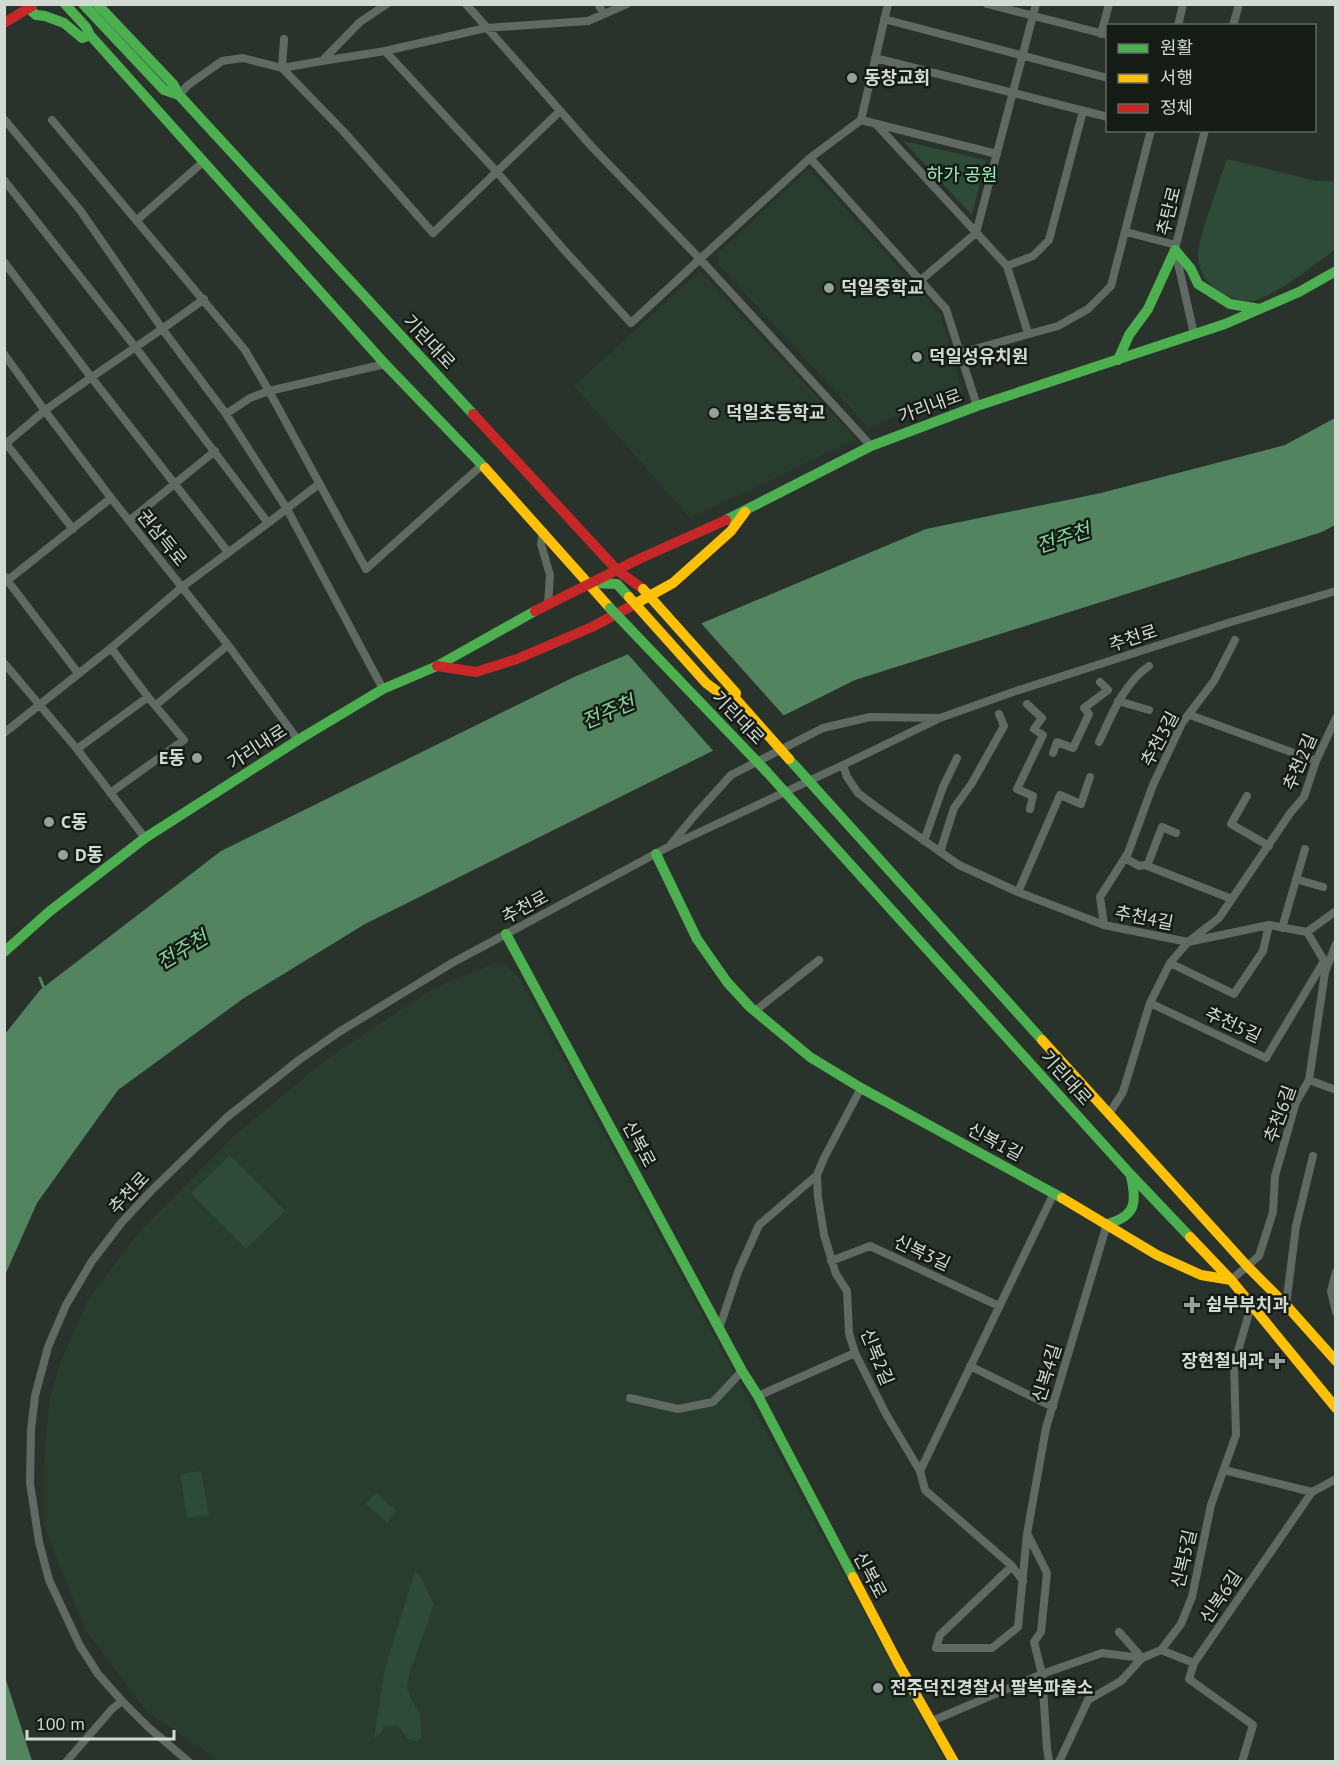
<svg xmlns="http://www.w3.org/2000/svg" width="1340" height="1766" font-family="'PT Sans','Noto Sans KR',sans-serif">
<style>
.built{fill:#293d2f}
.green{fill:#2d4b36}
.water{fill:#538460}
.pier{fill:#2a322c}
.lines{fill:none;stroke-linecap:round;stroke-linejoin:round}
.stream{stroke:#538460;stroke-width:3}
.street{stroke:#616963;stroke-width:8}
.fast{stroke:#4caf50;stroke-width:10}
.slow{stroke:#ffc107;stroke-width:10}
.jam{stroke:#c62828;stroke-width:10}
.fast-bridge{stroke:#4caf50;stroke-width:10}
.slow-bridge{stroke:#ffc107;stroke-width:10}
.poi-dot{fill:#97a099;stroke:#151c16;stroke-width:2}
.labels{text-anchor:middle;stroke-width:5;stroke-linejoin:round;paint-order:stroke}
.poi-label{font-size:18px;font-weight:bold;fill:#d1dbd3;stroke:#151c16;text-anchor:start}
.park-label{font-size:18px;fill:#a0efb5;stroke:#151c16}
.street-label{font-size:18px;fill:#d1dbd3;stroke:#151c16}
.water-label{font-size:20px;font-style:italic;fill:#87d59c;stroke:#151c16}
</style>
<rect width="100%" height="100%" fill="#2a322c"/>
<path class="built" d="M809,169L940,313L963,394L915,408L869,428L718,264V253Z
M700,271L856,439L690,518L574,386Z
M496,963L506,964L520,979L945,1761H220L147,1712L85,1629L44,1526V1469L46,1432L50,1399L60,1363L89,1298L139,1232L236,1134L331,1056L436,987Z"/>
<path class="green" d="M903,141L986,160L972,215Z
M1227,159L1316,181H1335V250C1315,264 1275,296 1253,301C1243,303 1231,298 1222,293C1208,285 1198,273 1198,256C1198,244 1203,232 1206,220C1213,200 1220,179 1227,159Z
M230,1155L285,1211L246,1249L191,1193Z
M201,1471L209,1515L187,1518L180,1474Z
M376,1493L397,1511L387,1522L366,1504Z
M415,1571L422,1580L434,1605L410,1671L407,1688L411,1699L420,1714L421,1738L416,1741L408,1739L398,1725L385,1726L378,1736L374,1738L385,1668Z"/>
<path class="water" d="M1335,418V525L1322,532L855,680L365,924L244,998L118,1090L37,1203L5,1275V1034L40,990L221,851L574,677L926,529L1101,493L1285,445Z
M4,1677H5L32,1761H5Z"/>
<path class="pier" d="M699,621L786,718L715,753L626,652Z"/>
<g class="lines">
<path class="stream" d="M40,978L45,991"/>
<path class="street" d="M466,4L592,147L700,259L631,323L565,251L496,171L385,51L486,28L588,21L627,4
M598,4L604,14
M987,4L1108,35
M884,19L1108,78
M1178,26L1183,4
M1233,26L1239,4
M1101,34L1109,4
M284,39L282,68L344,132L433,233L560,111
M875,58L1108,117
M322,61L385,51
M179,95L188,85L222,61L243,58L282,68L322,61L360,22L387,4
M4,119L80,210L163,330L226,414L287,509L383,689
M52,120L245,350L269,391L366,569L482,465
M861,120L997,154
M876,124L1007,266L1028,333
M810,158L946,309L977,406
M4,180L136,348L268,523L182,587L111,648L4,733
M137,220L203,162
M1126,232L1176,245
M4,262L91,377L228,552
M1007,266L1033,256L1049,240L1083,111
M921,280L976,233L1036,4
M1194,334L1175,250L1176,245L1205,130
M960,353L1058,326L1088,309L1111,286L1151,130
M4,354L45,411L111,498L228,645L298,740
M226,414L250,398L269,391L385,364
M4,441L73,529
M4,445C19,433 33,420 47,409C98,371 153,337 204,299
M871,446L700,259L810,158L861,120L888,4
M129,521L215,451
M268,523L319,484
M543,531L541,544L550,575L548,604
M4,576L78,673
M8,580L111,498
M4,663L77,749L145,838
M1118,701L1149,710
M1027,704L1042,718L1034,729L1043,735L1017,789L1033,796L1030,809
M156,705L228,645
M1190,715L1316,761
M1099,742C1112,715 1123,684 1149,666
M77,749L148,697L111,648
M1053,753L1057,742L1073,748L1089,714L1084,708L1108,690L1100,682
M843,765L847,777L858,793L875,806L959,865L1018,892L1104,925L1188,942L1269,925L1307,932L1336,911
M110,793L184,740L148,697
M1247,796L1231,824L1269,846
M924,841L943,787L957,758
M671,844L695,815L731,775L823,728L870,717L939,718
M940,852L954,808L972,783L1004,726L999,714
M1125,858L1139,866L1145,865L1232,899
M1147,866L1162,827L1176,833
M1296,879L1323,887
M1018,892L1060,795L1081,804L1090,777
M1104,925L1100,897L1128,853L1153,785L1182,723L1214,681L1235,640
M1282,928L1305,849
M1307,932L1326,964
M1170,963L1234,994L1263,951L1269,925
M1150,1003L1266,1058L1324,961
M755,1011L819,960
M1309,1080L1336,1090
M861,1088L824,1158L817,1175L818,1197L824,1235L836,1274L847,1291L849,1333L855,1353L886,1414L920,1471L925,1490L1012,1566L1023,1581
M1109,1114L1123,1092L1150,1003L1170,963L1188,942L1219,918L1291,812L1304,797L1316,761L1336,718
M831,1261L870,1246L999,1306
M1336,1272L1331,1291L1336,1312
M1231,1280L1259,1256L1273,1212L1275,1176L1296,1102L1309,1080L1325,972L1336,944
M1286,1305L1296,1226L1313,1156
M719,1329L738,1272L759,1225L817,1175
M970,1366L1053,1407
M758,1396L855,1353
M630,1398L678,1409L713,1402L742,1371
M1224,1470L1312,1492
M920,1471L1054,1193
M1028,1535L1047,1573L1041,1632L1034,1642L1042,1674L1047,1748L1049,1762
M1012,1566L940,1635L936,1648H992L1018,1627L1027,1534L1046,1428L1107,1224
M1161,1650L1194,1663
M932,1721L1042,1674L1102,1653L1142,1658L1161,1650L1181,1624L1192,1597L1211,1505L1236,1435L1234,1365L1251,1306
M66,1762L112,1709L122,1701
M189,1762L148,1727L122,1701L98,1674L80,1646L49,1580L39,1542L30,1483L31,1430L35,1396L48,1347L66,1305L92,1261L122,1222L150,1192L226,1118L299,1060L339,1032L452,963L670,846L843,765L940,718L1013,692L1231,622L1336,591
M1059,1762L1088,1700L1121,1681L1142,1658L1119,1632
M1242,1762L1253,1725L1189,1679L1194,1663L1312,1492L1336,1479"/>
<path class="fast" d="M65,4L86,27L90,35L385,364L485,468
M83,4L164,90L179,95
M97,4L173,84L179,95L473,414
M28,8L36,15L45,16L64,23L82,38L90,35
M1118,360L1129,335L1148,309L1175,250L1191,269L1198,284L1230,304L1260,309
M726,520L871,446L977,406L1225,324L1299,292L1336,271
M590,583L617,584L629,597
M789,759L1042,1040
M766,771L1131,1175L1190,1237
M656,854L697,939L727,982L750,1007L810,1057L861,1088L1062,1198
M506,934L742,1371L758,1396L853,1577
M4,952L50,911L145,838L298,740L383,689L437,666L535,611
M1107,1224C1136,1216 1137,1203 1131,1176"/>
<path class="slow" d="M485,468L610,608
M633,605L673,583L731,531L745,512
M1042,1040L1248,1267L1286,1305L1336,1361
M1062,1198L1157,1255L1201,1275L1231,1280
M1190,1237L1231,1280L1336,1408
M853,1577L898,1663L954,1762"/>
<path class="jam" d="M4,23L32,6
M473,414L617,570L643,589
M535,611L639,559L726,520
M437,666L476,672L517,659L592,627L633,605"/>
<path class="fast-bridge" d="M610,608L766,771"/>
<path class="slow-bridge" d="M643,589L736,693L735,698L789,759
M629,597L706,683L726,698H735"/>
</g>
<g class="poi-dot">
<circle cx="852" cy="78" r="6"/>
<circle cx="829" cy="288" r="6"/>
<circle cx="917" cy="357" r="6"/>
<circle cx="714" cy="413" r="6"/>
<circle cx="197" cy="758" r="6"/>
<circle cx="49" cy="822" r="6"/>
<circle cx="63" cy="855" r="6"/>
<path d="M1189 1296h6v6h6v6h-6v6h-6v-6h-6v-6h6z"/>
<path d="M1274 1352h6v6h6v6h-6v6h-6v-6h-6v-6h6z"/>
<circle cx="878" cy="1688" r="6"/>
</g>
<g class="labels">
<g class="poi-label">
<text x="864" y="84">동창교회</text>
<text x="841" y="294">덕일중학교</text>
<text x="929" y="363">덕일성유치원</text>
<text x="726" y="419">덕일초등학교</text>
<text x="185" y="764" text-anchor="end">E동</text>
<text x="61" y="828">C동</text>
<text x="75" y="861">D동</text>
<text x="1206" y="1311">쉼부부치과</text>
<text x="1264" y="1367" text-anchor="end">장현철내과</text>
<text x="890" y="1694">전주덕진경찰서 팔복파출소</text>
</g>
<g class="park-label">
<text x="962" y="181">하가 공원</text>
</g>
<g class="street-label">
<text transform="translate(1169 211) rotate(-76)" y="6">추탄로</text>
<text transform="translate(429 342) rotate(47)" y="6">기린대로</text>
<text transform="translate(930 406) rotate(-20)" y="6">가리내로</text>
<text transform="translate(162 538) rotate(51)" y="6">권삼득로</text>
<text transform="translate(1133 638) rotate(-18)" y="6">추천로</text>
<text transform="translate(738 718) rotate(46)" y="6">기린대로</text>
<text transform="translate(1160 739) rotate(-62)" y="6">추천3길</text>
<text transform="translate(257 747) rotate(-33)" y="6">가리내로</text>
<text transform="translate(1300 762) rotate(-67)" y="6">추천2길</text>
<text transform="translate(525 907) rotate(-28)" y="6">추천로</text>
<text transform="translate(1144 918) rotate(11)" y="6">추천4길</text>
<text transform="translate(1233 1025) rotate(25)" y="6">추천5길</text>
<text transform="translate(1066 1078) rotate(48)" y="6">기린대로</text>
<text transform="translate(1280 1114) rotate(-70)" y="6">추천6길</text>
<text transform="translate(995 1142) rotate(28)" y="6">신복1길</text>
<text transform="translate(639 1144) rotate(62)" y="6">신복로</text>
<text transform="translate(129 1193) rotate(-47)" y="6">추천로</text>
<text transform="translate(922 1253) rotate(25)" y="6">신복3길</text>
<text transform="translate(877 1357) rotate(68)" y="6">신복2길</text>
<text transform="translate(1047 1373) rotate(-73)" y="6">신복4길</text>
<text transform="translate(1184 1559) rotate(-77)" y="6">신복5길</text>
<text transform="translate(870 1575) rotate(62)" y="6">신복로</text>
<text transform="translate(1221 1597) rotate(-56)" y="6">신복6길</text>
</g>
<g class="water-label">
<text transform="translate(1063 538) rotate(-18)" y="7">전주천</text>
<text transform="translate(608 712) rotate(-23)" y="7">전주천</text>
<text transform="translate(182 950) rotate(-31)" y="7">전주천</text>
</g>
</g>
<rect width="1340" height="1766" fill="none" stroke="#d1dbd3" stroke-width="12"/>
<rect x="1106" y="24" width="210" height="108" fill="#151c16" stroke="#606862" stroke-width="1.5"/>
<rect x="1118" y="44" width="30" height="9" fill="#4caf50" stroke="#606862" stroke-width="1.5"/>
<text x="1160" y="54" font-size="18" fill="#d1dbd3">원활</text>
<rect x="1118" y="74" width="30" height="9" fill="#ffc107" stroke="#606862" stroke-width="1.5"/>
<text x="1160" y="84" font-size="18" fill="#d1dbd3">서행</text>
<rect x="1118" y="104" width="30" height="9" fill="#c62828" stroke="#606862" stroke-width="1.5"/>
<text x="1160" y="114" font-size="18" fill="#d1dbd3">정체</text>
<path d="M27 1730v9h147v-9" fill="none" stroke="#d1dbd3" stroke-width="3"/>
<text x="36" y="1730" font-size="18" fill="#d1dbd3" stroke="#151c16" stroke-width="4.5" paint-order="stroke">100 m</text>
</svg>
